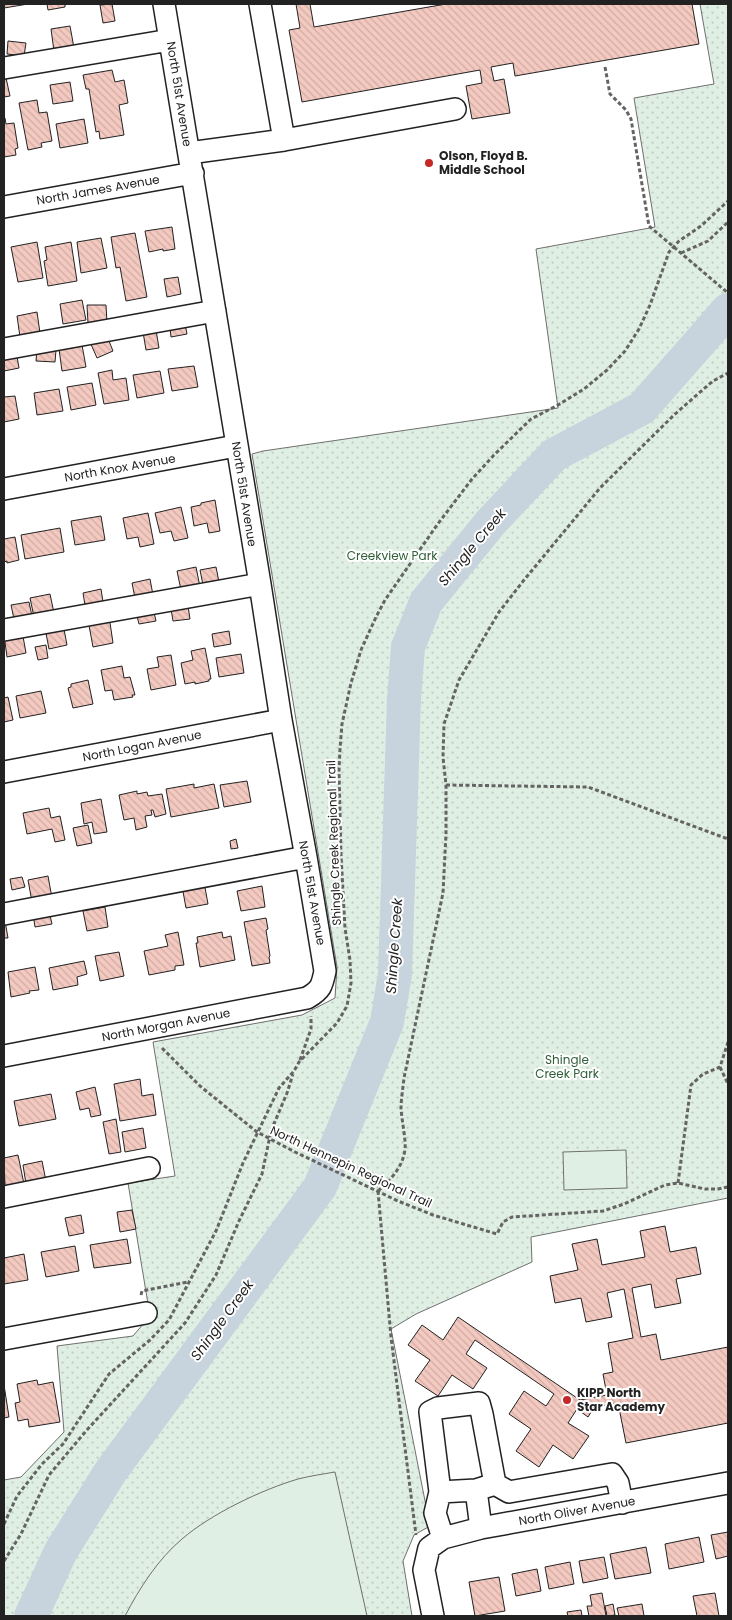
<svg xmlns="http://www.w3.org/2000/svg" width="732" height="1620" font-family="Poppins,sans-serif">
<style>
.green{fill:url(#green-dots);stroke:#6f6f6f}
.pitch{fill:#e0efe3;stroke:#6f6f6f}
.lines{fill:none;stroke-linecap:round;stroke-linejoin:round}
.river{stroke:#c7d3dd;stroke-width:34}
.building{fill:url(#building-back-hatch);stroke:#222}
.minor-casing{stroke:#222;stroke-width:24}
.path{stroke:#646464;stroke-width:3;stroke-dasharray:4 2.5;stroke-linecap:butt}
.minor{stroke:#fff;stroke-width:21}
.poi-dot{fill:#c62828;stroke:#fff;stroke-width:2}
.labels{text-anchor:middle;stroke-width:4;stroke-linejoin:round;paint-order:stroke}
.street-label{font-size:12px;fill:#222;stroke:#fff}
.poi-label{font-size:12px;font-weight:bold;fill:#222;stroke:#fff;text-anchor:start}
.park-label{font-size:12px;fill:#2f5e38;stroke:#fff}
.water-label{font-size:14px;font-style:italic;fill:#222;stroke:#fff}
</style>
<defs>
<pattern id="green-dots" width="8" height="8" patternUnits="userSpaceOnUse" patternTransform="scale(1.25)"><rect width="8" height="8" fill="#e0efe3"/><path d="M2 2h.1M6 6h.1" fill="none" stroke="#c0cdc2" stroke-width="1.8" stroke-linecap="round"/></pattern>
<pattern id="building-back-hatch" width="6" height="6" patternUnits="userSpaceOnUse" patternTransform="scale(1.25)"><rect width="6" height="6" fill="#f3c9c0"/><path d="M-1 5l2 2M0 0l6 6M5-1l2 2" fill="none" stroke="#d0aca5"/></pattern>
</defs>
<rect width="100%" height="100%" fill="#fff"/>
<path class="green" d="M700,4H728V1198L531,1237L532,1262L416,1314L391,1329L430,1526L414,1535L403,1561L412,1616H4V1480L21,1477L64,1432L57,1346L133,1336L150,1316L128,1183L175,1176L153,1042L302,1015L335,998L337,967L252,454L263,451L558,408L536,249L655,227L634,98L714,84Z"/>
<path class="pitch" d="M626,1150L627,1188L564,1190L563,1152Z
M335,1472L367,1616H125C139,1589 158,1559 182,1539C211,1514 261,1490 298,1479C310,1476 323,1474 335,1472Z"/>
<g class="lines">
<path class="river" d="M31,1616L61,1551L111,1471L320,1187L387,1022L395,974L404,699L408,647L426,602L491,522L554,455L642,408L728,310"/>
</g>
<path class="building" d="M4,4H28L4,8Z
M47,4H65V7L48,10Z
M112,4L115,21L103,23L100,5Z
M296,4H310L314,27L446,4H692L699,44L515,76L513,63L491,67L494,81L504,79L510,113L472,119L466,86L482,83L480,70L302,102L289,30L300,28Z
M70,26L74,48L54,51L51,29Z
M8,41L26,43L24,56L7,54Z
M112,70L115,82L124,80L128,103L119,105L124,135L100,139L99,131L96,132L89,89H86L83,75Z
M6,78L10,96L4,97V79Z
M70,82L73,101L53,104L50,85Z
M37,100L39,113L47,112L52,141L41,143L42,147L28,150L19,103Z
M4,118H5L6,124L14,123L18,148L15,149L16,155L4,157Z
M84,119L88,143L60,148L56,124Z
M172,227L175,249L163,251V249L149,252L145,231Z
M135,233L147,297L126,301L120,267L116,268L111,237Z
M101,238L107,268L81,273L77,242Z
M37,242L43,278L18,282L11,247Z
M71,242L77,281L48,286L44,261L47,260L45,247Z
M178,277L181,294L167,297L164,279Z
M82,300L86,320L63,324L60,304Z
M87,305H106L107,323H88Z
M37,312L40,333L20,337L17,316Z
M185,324L187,334L171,337L170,327Z
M156,330L159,348L146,350L143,332Z
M107,336L113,351L97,358L90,342Z
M82,345L86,367L62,371L59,349Z
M37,348L56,350L55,362L36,361Z
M16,351L19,368L4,371V353Z
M194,366L198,387L172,391L168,369Z
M112,370L113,380L126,378L129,400L104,404L98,373Z
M160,371L164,393L137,398L133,375Z
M92,383L96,405L71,410L67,387Z
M59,389L63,411L37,415L34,393Z
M15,396L19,419L4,422V397Z
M215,500L220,531L209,533L207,523L194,526L191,507L201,505V503Z
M181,507L188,538L174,541L171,531L160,533L155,513Z
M148,513L154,544L140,547L138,537L127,539L123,518Z
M101,516L105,540L75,545L71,521Z
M60,528L64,552L25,559L21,535Z
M15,537L19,560L7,563V561L4,562V539Z
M196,567L200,587L181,590L177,571Z
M216,567L219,582L203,585L200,570Z
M150,579L153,595L135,598L132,583Z
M101,589L103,602L85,605L83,593Z
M50,594L54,613L34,617L30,598Z
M29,602L32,616L14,619L11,605Z
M188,606L190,619L173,621L171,609Z
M153,608L156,621L139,624L136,612Z
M109,616L113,643L93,647L88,620Z
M63,624L67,645L49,649L45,628Z
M22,631L26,653L7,657L4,635Z
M229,631L231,644L214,647L212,634Z
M46,645L48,658L38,660L35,647Z
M205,648L211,679H209V681L195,684V682L185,684L181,663L193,660L191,651Z
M241,654L244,673L219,677L216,658Z
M171,655L176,685L151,690L147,669L159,667L157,657Z
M122,666L124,678L130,677L135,695H132L133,697L114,700L112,690L105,691L101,670Z
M88,680L93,704L73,708L68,688L71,687V684Z
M41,691L46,713L20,718L16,696Z
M8,697L13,720L4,722V698Z
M247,781L251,802L224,807L220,785Z
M194,784V788L214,784L219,808L171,817L166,789Z
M137,791V794L147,792L148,796L162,794L166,814L155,817L153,810H151L152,815L145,816L147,827L136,830L134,818L124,820L119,795Z
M101,799L107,832L94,834L92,822L84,824L81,803Z
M49,808L51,818L60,816L65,840L55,842L52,829L27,834L23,813Z
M88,825L92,843L77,846L73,828Z
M236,839L238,848L231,849L230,841Z
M48,876L52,898L32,902L28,880Z
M22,877L25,887L12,890L10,879Z
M204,882L208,904L186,908L182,886Z
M262,886L265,907L241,911L237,891Z
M105,907L108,927L87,931L83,911Z
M49,911L52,924L35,927L33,914Z
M266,918L268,929L266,930L270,956L269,957L270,963L252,966L244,922Z
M4,921H5L8,938H4Z
M178,932L184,965L175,966V970L149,975L144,951L168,946L165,935Z
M222,932L223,938L231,936L235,960L200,967L196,943H198L197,937Z
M119,952L124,976L100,981L95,956Z
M84,961L87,974L77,977L78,985L53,990L49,968Z
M35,967L39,990L29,991L30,993L11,997L8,972Z
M140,1079L142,1096L153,1094L156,1115L120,1121L114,1084Z
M95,1087L101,1115L91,1117L89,1108L80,1110L76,1092Z
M51,1094L56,1119L19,1126L14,1101Z
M116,1119L121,1152L109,1154L103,1122Z
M143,1128L146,1148L125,1152L122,1132Z
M18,1155L24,1184L5,1187L4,1158Z
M42,1161L46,1181L26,1184L23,1165Z
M132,1210L136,1229L120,1232L117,1212Z
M81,1215L84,1233L69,1236L65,1218Z
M665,1226L670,1252L696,1247L701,1274L676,1279L681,1303L655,1308L651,1284L632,1288L641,1337L656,1334L661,1360L728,1347V1423L626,1443L618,1403L591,1408L593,1409L588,1417L577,1409L568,1423L589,1436L573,1459L553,1445L539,1467L516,1451L531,1429L509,1414L524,1391L546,1406L554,1394L475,1340L466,1354L487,1368L473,1389L452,1375L438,1396L415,1381L430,1360L408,1345L422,1325L443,1340L458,1317L580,1400L607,1395L603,1374L613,1372L608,1343L633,1338L624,1289L607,1293L612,1317L586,1322L581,1298L555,1303L550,1276L578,1270L572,1244L597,1239L602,1265L645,1257L640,1231Z
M127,1239L131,1263L94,1268L90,1245Z
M75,1246L79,1271L46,1277L41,1252Z
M24,1254L28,1280L4,1284V1258Z
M37,1380L38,1385L53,1382L60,1422L29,1427L28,1419L18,1421L15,1403L20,1402L17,1384Z
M4,1385L9,1417L4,1418Z
M728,1532V1556L716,1559L711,1535Z
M699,1537L704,1562L669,1569L665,1544Z
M646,1547L651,1573L615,1579L610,1554Z
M604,1557L608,1578L583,1583L579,1561Z
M570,1562L574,1584L549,1589L545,1567Z
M537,1569L541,1591L516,1596L512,1574Z
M499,1577L505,1611L475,1616L469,1582Z
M602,1593L606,1616H589L587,1606H592L590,1595Z
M715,1593L719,1616H697L693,1596Z
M613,1604L615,1615L607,1616L605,1606Z
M642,1604L644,1616H619L617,1608Z
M581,1610L582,1616H568L567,1612Z"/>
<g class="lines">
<defs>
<path id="minor" d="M4,68L170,40
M284,140L455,109
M189,153L284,140L260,4
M4,207L193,173
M4,349L215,311
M4,489L236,446
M4,630L260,584
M4,772L281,720
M4,914L306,857
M4,1056L307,998C321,990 322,986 325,971L306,857L281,720L260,584L164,4
M4,1197L149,1168
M4,1339L146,1313
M440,1492L476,1490
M481,1528L476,1490L495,1484
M443,1538L435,1513L440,1492L430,1412L438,1408L479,1403L482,1414L495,1484L509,1492L612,1474L618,1483L622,1503
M433,1616L424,1570L429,1548L443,1538L481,1528L728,1483"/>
</defs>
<use href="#minor" class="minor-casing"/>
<path class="path" d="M605,67L610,94L626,110L631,119L649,226L728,293
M681,253L708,241L728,222
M446,785L588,787L728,839
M162,1048L200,1086L257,1132L295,1152L398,1201L433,1215L497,1234L503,1222L512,1217L603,1211L624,1204L665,1185L678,1183L705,1189H718L728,1187
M300,1060L311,1029V1016
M720,1067L728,1084
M678,1183L691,1085L703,1074L720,1067L728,1042
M378,1191C393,1178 407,1162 405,1141C404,1130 402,1120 401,1109C401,1099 403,1088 404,1078L443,893L446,834V785L443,757L444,724L459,680L499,612L524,580L600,488L674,415L699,393L713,381L728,373
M378,1191L391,1337L416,1535
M141,1295L142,1291L188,1282
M4,1524L17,1496L42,1464L63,1444L109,1374L150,1340L169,1320L216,1231L243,1163L279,1088L294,1071L299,1062L337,1023L347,1006L351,983L350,960L345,928L341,855L339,771L340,749L342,724L351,683L361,650L376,617L385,600L437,525L472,479L494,455L531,419L558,405L584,389L607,370L625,351L639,329L650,305L669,252L679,241L701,226L728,201
M4,1561L21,1534L49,1475L86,1431L185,1323L216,1275L239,1221L262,1174L271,1131L287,1093L293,1074"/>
<use href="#minor" class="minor"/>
</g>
<g class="poi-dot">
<circle cx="429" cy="163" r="5"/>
<circle cx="567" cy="1400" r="5"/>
</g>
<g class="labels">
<g class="street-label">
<text transform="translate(179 94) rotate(81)" y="4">North 51st Avenue</text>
<text transform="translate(98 190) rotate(-10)" y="4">North James Avenue</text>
<text transform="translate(120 468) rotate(-10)" y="4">North Knox Avenue</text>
<text transform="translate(244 494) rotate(81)" y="4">North 51st Avenue</text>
<text transform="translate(142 746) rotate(-11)" y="4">North Logan Avenue</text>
<text transform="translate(334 843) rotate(-92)" y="4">Shingle Creek Regional Trail</text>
<text transform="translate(312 893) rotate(80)" y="4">North 51st Avenue</text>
<text transform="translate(166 1025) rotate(-11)" y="4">North Morgan Avenue</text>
<text transform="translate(351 1167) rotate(25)" y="4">North Hennepin Regional Trail</text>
<text transform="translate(577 1511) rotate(-10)" y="4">North Oliver Avenue</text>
</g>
<g class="poi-label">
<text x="439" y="160">Olson, Floyd B.<tspan x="439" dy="14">Middle School</tspan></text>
<text x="577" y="1397">KIPP North<tspan x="577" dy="14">Star Academy</tspan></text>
</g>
<g class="park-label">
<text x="392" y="560">Creekview Park</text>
<text x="567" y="1064">Shingle<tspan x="567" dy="14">Creek Park</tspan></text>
</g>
<g class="water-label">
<text transform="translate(472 547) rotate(-50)" y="5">Shingle Creek</text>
<text transform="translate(394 946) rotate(-86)" y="5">Shingle Creek</text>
<text transform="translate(222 1320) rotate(-54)" y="5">Shingle Creek</text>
</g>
</g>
<rect width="732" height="1620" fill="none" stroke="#222222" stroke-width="10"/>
</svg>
